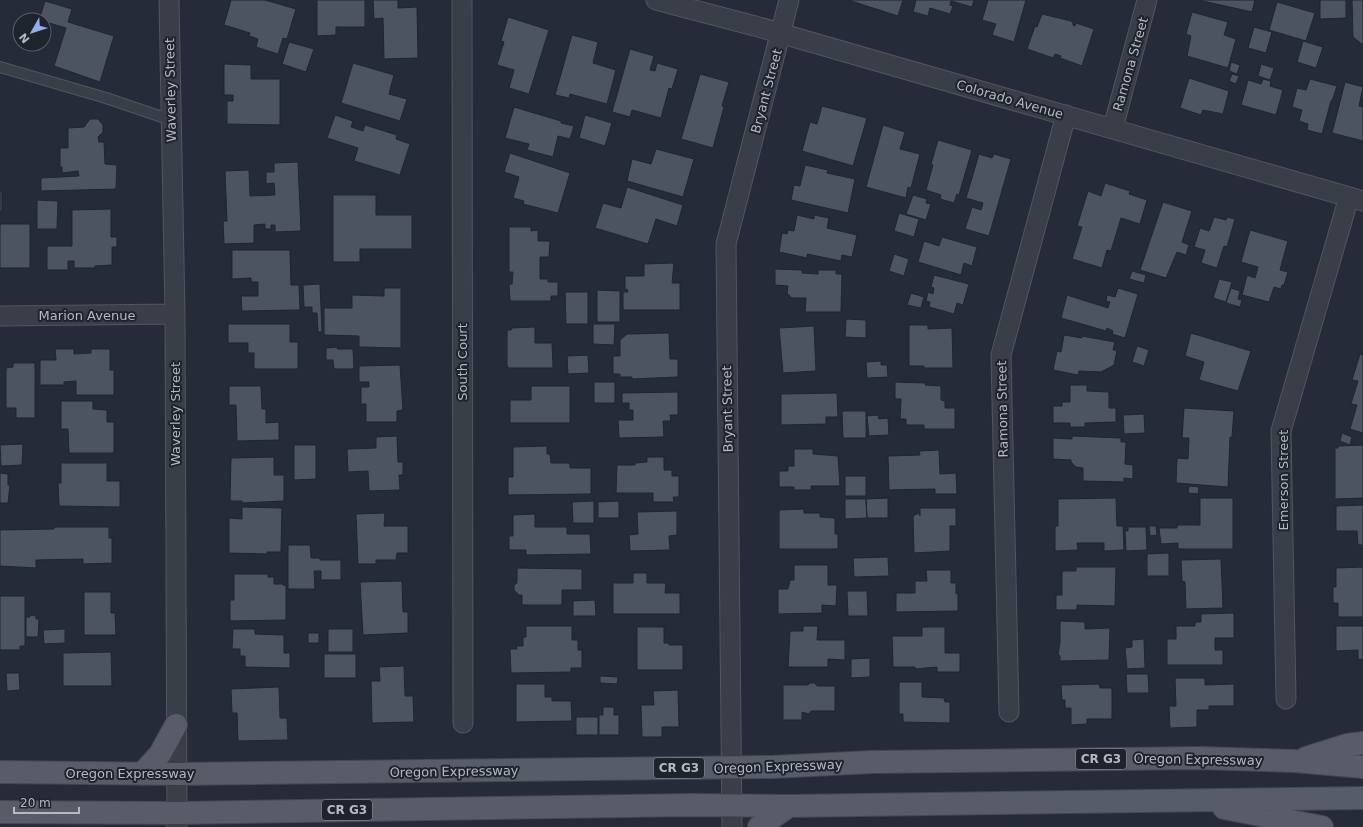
<svg xmlns="http://www.w3.org/2000/svg" width="1363" height="827" font-family="'DejaVu Sans',sans-serif">
<style>
.building{fill:#4c5361;stroke:#20252f}
.lines{fill:none;stroke-linecap:round;stroke-linejoin:round}
.lane-casing{stroke:#515660;stroke-width:12}
.street-casing{stroke:#515660;stroke-width:21}
.primary-casing{stroke:#424751;stroke-width:24}
.lane{stroke:#393e49;stroke-width:10}
.street{stroke:#393e49;stroke-width:19}
.primary{stroke:#575c68;stroke-width:22}
.labels{text-anchor:middle;stroke-width:4;stroke-linejoin:round;paint-order:stroke}
.shield{fill:#1e232d;stroke:#878c97;stroke-width:1}
.shield-label{font-size:12px;font-weight:bold;fill:#b4b9c4}
.street-label{font-size:13px;fill:#b4b9c4;stroke:#1e232d}
</style>
<rect width="100%" height="100%" fill="#252b38"/>
<path class="building" d="M231,0H265L296,9L287,39L283,38L278,54L256,47L258,39L249,36L250,33L224,25Z
M317,0H365V27H336V35L317,36Z
M373,0H398V8L417,7L418,58L384,59L383,18L374,19Z
M848,0H903L898,16Z
M916,0H974L972,7L951,1L950,5L953,6L950,14L930,8L928,16L913,12Z
M988,0H1026L1014,42L992,35L996,24L982,20Z
M1198,0H1255L1252,12Z
M1320,0H1346V18L1320,19Z
M1352,0H1363V45L1353,37Z
M45,1L72,9L68,22L114,36L100,82L54,66L66,28L39,20Z
M1277,2L1315,13L1306,41L1269,30Z
M1192,12L1228,22L1224,35L1236,39L1228,68L1187,56L1191,36L1186,34Z
M1042,14L1071,21L1073,23V25L1075,26L1076,23L1094,29L1082,66L1060,58L1061,56L1055,54L1053,58L1027,49L1035,26L1037,27Z
M508,17L549,30L529,94L509,88L514,70L497,65L504,42L501,41Z
M1254,27L1272,32L1266,53L1248,48Z
M572,35L598,42L593,63L616,70L607,104L570,94L569,98L555,95Z
M1303,41L1323,47L1316,68L1297,62Z
M289,42L314,49L306,72L282,64Z
M630,49L654,56L650,70L655,71L657,63L678,69L672,89L669,88L661,118L632,110L630,117L612,112Z
M1231,62L1240,65L1237,74L1229,71Z
M353,63L394,75L389,94L407,99L400,121L341,103Z
M224,64L251,65V79H280V125L227,124V101H233V95H224Z
M1261,64L1274,68L1270,80L1258,76Z
M700,74L729,82L722,106L724,107L713,148L681,139Z
M1232,74L1239,76L1236,84L1229,81Z
M1189,78L1229,91L1223,114L1203,110L1201,115L1180,108Z
M1263,79L1271,81L1270,86L1283,90L1276,115L1241,105L1248,80L1261,84Z
M1310,79L1337,86L1332,101H1331L1322,134L1307,130L1308,124L1299,121L1302,110L1292,107L1297,88L1306,90Z
M1345,82L1363,87L1359,106L1363,107V141L1332,133Z
M822,106L867,118L853,166L802,151L810,122L817,124Z
M514,107L561,121V123L574,126L570,139L558,136L553,157L527,150L529,144L505,138Z
M335,115L353,121L351,127L363,131L365,125L397,135L396,139L410,144L400,175L354,161L358,148L327,138Z
M585,115L612,123L605,146L579,138Z
M90,119H98L103,125V132L98,137L99,142H104L105,164L117,165L116,189L41,191V178L79,176L78,171L62,173V167H60V148H68V128L84,127Z
M883,125L905,132L900,149L920,154L911,188L908,187L906,198L866,187Z
M938,140L972,150L959,195L957,194L954,203L940,199L941,195L926,190L933,165L931,164Z
M656,149L694,159L683,197L627,181L632,159L651,164Z
M510,153L570,173L558,213L523,204L524,201L513,198L519,177L504,172Z
M979,154L992,158L994,154L1011,159L989,236L965,229L972,207L981,210L983,203L966,198Z
M298,162L301,231L275,232V225H271V229H265V224L254,225V243L224,244L223,221H227L225,171L249,170L250,196L275,195L274,183L266,184V172H274V163Z
M805,165L828,170L827,173L855,179L848,213L791,200L794,185L800,186Z
M1105,183L1130,191L1129,194L1147,200L1140,224L1121,218L1111,251L1107,250L1102,268L1072,259L1082,227L1077,226L1088,191L1101,196Z
M627,187L683,205L677,226L656,219L648,244L595,228L603,203L621,208Z
M2,191V212H0V192Z
M333,195H376V215H412V249H360V262H333Z
M913,195L927,199L926,203L931,204L926,220L906,214Z
M37,200L58,201L57,229H37Z
M1163,202L1192,211L1182,242L1189,245L1186,255L1177,252L1166,278L1140,270Z
M111,209V237H117V247H112V265L95,266V268H74V261H68V270H47V246H72V210Z
M899,213L919,219L914,237L894,231Z
M797,215L814,219V215L829,218L827,228L857,235L852,257L842,255L841,261L807,254V258L779,252L782,233L787,234L788,230L794,231Z
M1214,217L1226,220L1227,217L1235,219L1227,247L1224,246L1217,268L1201,263L1205,250L1194,247L1200,228L1209,231Z
M0,224H30V268H0Z
M509,227H531V231L538,230V241H550L549,257H540V279H548V282H558V296H551V301H510L509,284H512L513,272H509Z
M1250,230L1288,241L1280,270L1288,272L1284,285H1282L1281,289L1274,287L1269,302L1242,295L1247,275L1255,278L1258,267L1241,262Z
M942,237L977,247L972,266L964,263L961,275L918,262L924,241L939,246Z
M232,250H290L291,285H299L300,310L242,311L241,296H258V282H251V278L232,279Z
M894,254L909,259L904,276L889,271Z
M674,263L672,283H680V310H623V292H628L627,289L625,290V276H644V264Z
M775,269L802,270V273L818,274V270H836V274H842L841,312H805L806,298H792L787,293L788,286L775,285Z
M1132,271L1146,275L1144,283L1129,279Z
M934,275L969,284L963,305L957,303L954,314L929,307L930,302L926,301L928,292L933,294L934,288L931,287Z
M1219,279L1232,282L1226,302L1213,298Z
M320,284L322,332H318L317,313H312V307H304L303,285Z
M384,288H401V348L359,347V336L324,335V308H352V295L384,296Z
M1118,288L1138,294L1125,338L1112,334L1113,331L1107,328L1106,331L1061,318L1067,295L1108,308L1110,302L1106,301L1107,295L1115,297Z
M1231,288L1240,291L1238,299L1242,300L1240,307L1226,303Z
M597,290L620,291V322H597Z
M565,292H588V324H566Z
M911,293L924,297L921,308L907,305Z
M846,319L866,320V338L845,337Z
M228,324H290V342H298V369H254V353H248V343H228Z
M593,324H615L614,345L593,344Z
M909,325H928V329L952,328L953,368H924V366H909Z
M814,326L816,371L783,373L779,328Z
M535,327V343H552L553,368H509L507,366V330H511L512,328Z
M669,333L670,359H678V377L632,379V377H620V374H613V356H620V340L627,334Z
M1191,333L1251,351L1238,391L1199,380L1204,362L1185,356Z
M1064,335L1082,338V336L1115,342L1113,350H1117L1114,365L1101,372L1079,371L1078,375L1053,370L1057,351L1061,352Z
M1137,346L1149,350L1144,366L1132,362Z
M338,347L337,349H353L354,369H334L333,360H326V348Z
M55,349H74V354L91,353V349H110V370H114V395H76V381L64,382V385H40V360H56Z
M1360,354L1363,355V433L1350,429L1357,405L1351,404L1358,381L1352,380Z
M588,355L589,373L568,374L567,356Z
M881,361V365H887L888,377L867,378L866,362Z
M13,363H35V418H16V408H6V368L13,367Z
M400,365L403,410L397,411V422H366V404H361V387H369V382H359V366Z
M594,382H615V403H594Z
M895,382L926,383L925,385L941,386V400L945,401V408H955V429H924V425H906V419H900L901,399H895Z
M1070,385H1087V391L1109,392V408H1116V422L1085,423V427H1070V423H1053V406H1062V402H1070Z
M229,386H261L262,409H266V423L279,422V440L237,441L236,405H229Z
M531,386H570V423H510V400H531Z
M678,392V415H670L671,421H663L664,437L619,438L618,420H633V410H629V403H622V393Z
M837,393L838,417H826V424L781,425V394Z
M61,401H93V409L107,410V422H114V453H69L68,429H61Z
M1184,408L1234,411L1232,437H1230L1228,487L1176,483L1177,458L1188,459L1189,438H1182Z
M842,411H866V438H843Z
M1144,414L1145,433L1124,434L1123,415Z
M878,415L879,419L888,418L889,435L869,436L867,416Z
M1342,433L1352,437L1350,445L1340,441Z
M397,436L398,462H403V475H399L400,490L369,491L368,471L348,472L347,449L376,448V437Z
M1072,436L1121,438V442H1126L1125,464L1133,465V479L1124,478V482L1083,481V468L1076,467L1071,462V460L1053,459V438L1072,439Z
M23,444L22,465L1,466L0,445Z
M294,445H316V479L294,480Z
M1363,445V498L1335,499V448H1338V446Z
M547,446V454H550L551,463H570V468H591V494L508,495V477H513V447Z
M794,449H813V454L838,456L840,486H811V490H794V487H779V471H788V466H794Z
M939,450L940,474L956,473L957,494H935V489L889,490L888,456L920,455L919,451Z
M274,457V475H284V501L242,503V501H230L231,458Z
M647,457H664V470H672V476H679V497H673L674,502H653V493H616L617,465H635V463L647,462Z
M61,463H107V481H120V507L59,506L58,483H61Z
M0,473L8,474V485H10L8,503H0Z
M845,476H866V496H845Z
M1189,486L1199,487L1198,494L1188,493Z
M888,498V518H867L866,499Z
M1116,498L1117,526H1123L1124,550L1104,551V543H1077L1078,550L1055,551V526H1058V499Z
M1200,498H1233V549H1178V543L1161,544L1159,528H1177V525H1200Z
M845,499H866L867,518L845,519Z
M594,501V523H573L572,502Z
M619,501V518H598V502Z
M1363,505V545H1358L1357,531H1336V506Z
M242,507L282,508L281,552H267V554L229,553V518L242,519Z
M920,508H956V526H950V551L914,553L913,516L919,513L920,516Z
M804,509V513H820V517L835,518V534H838V549H779V510Z
M677,511V535L669,536L670,550L630,551L629,535L638,534L637,512Z
M385,513L384,526H408V553H397L396,560H376V564H358L356,514Z
M535,514V527H567V534H590L591,554L526,555V550H509V536H513V515Z
M1149,526H1156L1157,535L1150,536Z
M54,527H109V538H112V563L83,564V559L36,560V568L0,566V530L54,529Z
M1128,527H1146L1147,550L1126,551L1125,531H1128Z
M288,545H310L311,558H320V560H341V580H321V571H314L315,589H288Z
M1169,553V576H1147V554Z
M888,557L889,576L854,577L853,558Z
M1221,559L1223,608L1186,609L1185,582L1182,581L1181,560Z
M794,565H828V585H837L836,606L822,605V613L778,614V589H788L790,580H794Z
M1076,567H1116L1115,606L1077,605V610H1056V595H1062V571H1076Z
M1363,567V617H1338V603H1333V587H1336V568Z
M517,568L582,569V590H562V605H522V595H519L514,590V585L517,583Z
M926,570H951V583H956V594L958,593V611L896,612V593H915V581H927Z
M633,573H647V583H666L665,593H680V614H613V583H633Z
M234,574H268V577H274V584H283V585L286,586V620L230,621V600H234Z
M402,581L403,612H408V633L363,635L360,582Z
M847,591H867L868,616H848Z
M84,592H111V613H115L116,635H84Z
M0,596H25V646H20V650H0Z
M595,600L596,616H573V601Z
M1234,613V638H1215V650H1223V665H1167V639H1176V626H1195V622H1201V614Z
M30,615L36,616V619H39L38,637H26V617H30Z
M1060,621L1085,622V629L1110,628L1109,660L1060,661V656L1058,654L1060,642Z
M526,626H572V640H578V650H582V668H571V672L511,673L510,649H517L516,646H523V637H526Z
M803,626H818L817,640H845V660L828,659V667H788L790,631H803Z
M1336,626H1363V659L1358,660V650L1336,651Z
M637,627H664V643H669V645H683V670H637Z
M922,627H945V653H960V672H937V667L915,669V667H893L892,636H922Z
M65,629V643L44,644L43,630Z
M233,629H255V634L284,635V653H290V668L245,667V656H240V649H232Z
M328,629H353V652H328Z
M308,633H319V643H308Z
M1144,639L1145,668L1127,669L1125,648L1132,647V640Z
M111,652L112,686H63V653Z
M324,654H356V678H324Z
M870,658V677L851,678V659Z
M404,666L405,696H413L414,722L372,723L371,681H380L379,667Z
M6,673H19L20,690L7,691Z
M1126,674H1148L1149,693H1127Z
M600,676L618,677L617,684L600,683Z
M1175,678H1205V685L1234,684V706H1209V710H1197V727L1170,728L1169,706H1176Z
M899,682H922V697L944,698L945,702H950V723L903,722V714H899Z
M810,683H815L817,686H835V711H811L809,714L802,712V720H783V685H808Z
M516,684H545V697H552V701H571L572,721L516,722Z
M1099,684L1100,688H1112V719H1087V724L1071,725V708H1065V700H1062L1061,685Z
M279,687L280,718H287L288,740L238,741L237,713H232L231,689Z
M678,690L679,727H662V737H642L641,705H654L653,691Z
M603,707H614V715H619V735H599V715H603Z
M576,717H598V735H576Z"/>
<g class="lines">
<defs>
<path id="lane" d="M0,67L106,98L171,120"/>
<path id="street" d="M169,0L175,314L177,827
M462,0L463,723
M656,0L755,26L1363,201
M1113,128L1147,0
M0,316L175,314
M1286,699L1281,431L1349,197
M1009,712L1001,355L1066,115
M732,827L726,244L789,0"/>
<path id="primary" d="M1306,758L1347,745L1363,743
M0,772L178,774L772,767L872,762L1199,758L1295,761L1363,767
M142,774L160,754L176,725
M1224,808L1322,827
M0,812L177,813L691,805L789,806L1363,798
M759,827L789,806"/>
</defs>
<use href="#lane" class="lane-casing"/>
<use href="#street" class="street-casing"/>
<use href="#primary" class="primary-casing"/>
<use href="#lane" class="lane"/>
<use href="#street" class="street"/>
<use href="#primary" class="primary"/>
</g>
<g class="labels">
<g class="shield">
<rect x="1076" y="749" width="50" height="20" rx="3"/>
<rect x="654" y="758" width="50" height="20" rx="3"/>
<rect x="322" y="800" width="50" height="20" rx="3"/>
</g>
<g class="shield-label">
<text x="1101" y="763">CR G3</text>
<text x="679" y="772">CR G3</text>
<text x="347" y="814">CR G3</text>
</g>
<g class="street-label">
<text transform="translate(1130 64) rotate(-74)" y="5">Ramona Street</text>
<text transform="translate(170 90) rotate(-91)" y="5">Waverley Street</text>
<text transform="translate(766 91) rotate(-75)" y="5">Bryant Street</text>
<text transform="translate(1010 99) rotate(16)" y="5">Colorado Avenue</text>
<text x="87" y="320">Marion Avenue</text>
<text transform="translate(462 362) rotate(-90)" y="5">South Court</text>
<text transform="translate(727 409) rotate(-91)" y="5">Bryant Street</text>
<text transform="translate(1002 409) rotate(-91)" y="5">Ramona Street</text>
<text transform="translate(175 414) rotate(-90)" y="5">Waverley Street</text>
<text transform="translate(1283 480) rotate(-90)" y="5">Emerson Street</text>
<text transform="translate(1198 759) rotate(1)" y="5">Oregon Expressway</text>
<text transform="translate(778 766) rotate(-2)" y="5">Oregon Expressway</text>
<text transform="translate(454 771) rotate(-1)" y="5">Oregon Expressway</text>
<text x="130" y="778">Oregon Expressway</text>
</g>
</g>
<g transform="translate(32 32) rotate(231)"><circle r="19" fill="#1e232d" stroke="#5a5f69"/>
<path d="M0-3L7 15L0 10L-7 15Z" fill="#93adea"/>
<text y="-6" font-size="11" font-weight="bold" text-anchor="middle" fill="#b4b9c4">N</text>
</g>
<path d="M14 807v6h65v-6" fill="none" stroke="#b4b9c4" stroke-width="2"/>
<text x="20" y="807" font-size="12" fill="#b4b9c4" stroke="#1e232d" stroke-width="3" paint-order="stroke">20 m</text>
</svg>
